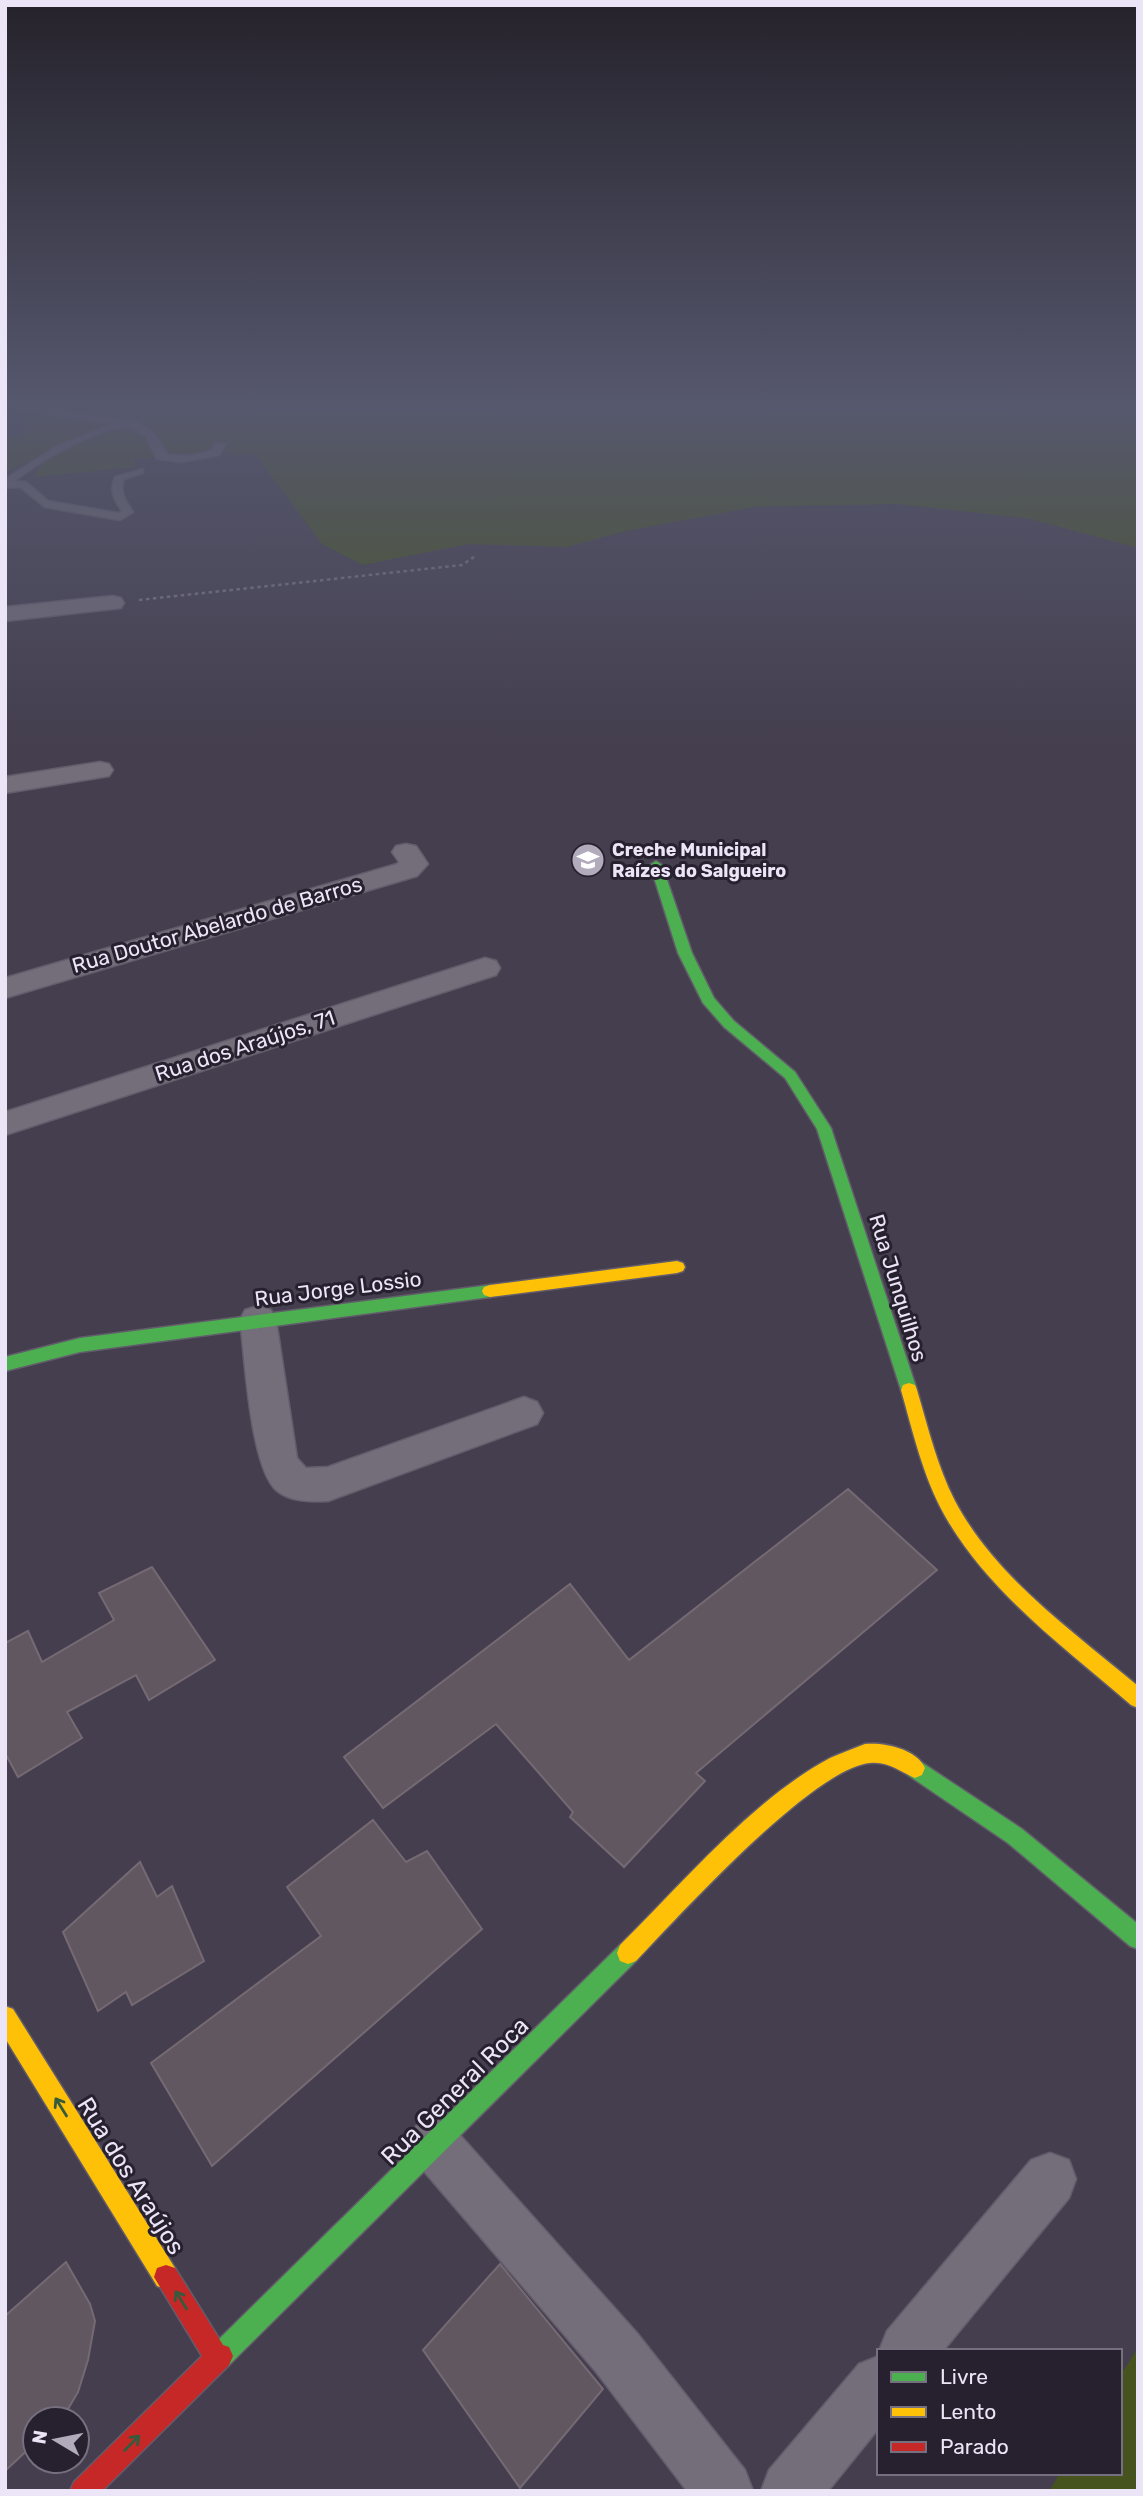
<svg xmlns="http://www.w3.org/2000/svg" width="1143" height="2496" font-family="Rubik,sans-serif">
<style>
.green{fill:#46531e}
.building{fill:#615760;stroke:#756a73;stroke-width:2}
.lines{fill:none;stroke-linecap:round;stroke-linejoin:round}
.lane-casing{stroke:#625c6b;stroke-width:3}
.street-casing{stroke:#625c6b;stroke-width:3}
.fast-casing{stroke:#625c6b;stroke-width:3}
.slow-casing{stroke:#625c6b;stroke-width:3}
.jam-casing{stroke:#625c6b;stroke-width:3}
.path{stroke:#7a7681;stroke-width:2.5;stroke-dasharray:3.5 3.5;stroke-linecap:butt}
.lane{fill:#736e7a;fill-rule:evenodd}
.street{fill:#736e7a;fill-rule:evenodd}
.fast{fill:#4caf50;fill-rule:evenodd}
.slow{fill:#ffc107;fill-rule:evenodd}
.jam{fill:#c62828;fill-rule:evenodd}
.oneway{stroke:#365a3c}
.labels{text-anchor:middle;stroke-width:6;stroke-linejoin:round;paint-order:stroke}
.far-poi-label{font-size:18px;font-weight:bold;fill:#ece5f8;stroke:#27212f;text-anchor:start}
.street-label{font-size:21px;fill:#ece5f8;stroke:#27212f}
.near-street-label{font-size:24px;fill:#ece5f8;stroke:#27212f}
</style>
<rect width="100%" height="100%" fill="#443e4e"/>
<path class="green" d="M26,402H1138V548L1026,518L896,504L754,507L626,531L567,547L468,544L363,565L322,544L256,455H234L225,450L134,459L135,467L34,477L41,464L29,461L5,472V440L28,432L25,415L30,405Z
M1138,2348V2491H1049L1060,2473H1120V2376Z"/>
<path class="building" d="M848,1489L937,1570L696,1773L705,1781L624,1867L570,1817L573,1812L496,1724L383,1808L344,1757L570,1584L629,1660Z
M152,1567L215,1660L149,1700L136,1675L67,1712L82,1738L18,1777L5,1753V1643L28,1631L42,1662L114,1620L99,1593Z
M373,1820L406,1862L427,1851L482,1929L212,2166L151,2063L321,1936L287,1887Z
M140,1862L157,1897L172,1886L204,1961L132,2005L126,1992L98,2011L63,1932Z
M66,2262L90,2304L95,2321L88,2360L78,2392L62,2419H35V2443L5,2471V2316Z
M500,2264L603,2389L520,2488L423,2350Z"/>
<g class="lines">
<defs>
<path id="lane" d="M6,402L137,422L153,432L168,455L188,456L211,451L217,442L226,444L219,455L181,462L157,459L146,436L131,427C101,425 38,462 15,481L26,482L48,501L118,513L122,511C114,500 109,490 115,477L143,469V473L124,479C119,491 126,502 133,512L120,520L45,507L20,487L5,488V479L59,445L114,424L22,410Z"/>
<path id="street" d="M113,596L121,598L124,603L121,608L5,621V607Z
M100,762L109,764L113,770L109,776L5,793V777Z
M406,844L416,846L428,864L417,876L5,998V978L397,864L399,862L392,852L396,846Z
M485,958L496,961L500,968L496,975L5,1135V1112Z
M258,1306L271,1310L276,1320L297,1458L306,1468L328,1467L524,1397L537,1402L543,1413L537,1424L328,1501C311,1502 290,1502 276,1490C250,1466 245,1358 240,1320L245,1310Z
M434,2118L452,2126L637,2333L745,2470L753,2491H687L597,2373L416,2162L408,2144L416,2126Z
M1050,2153L1069,2160L1076,2179L1069,2198L943,2351H879L887,2331L1031,2160Z
M879,2356V2428L828,2491H761L769,2470L859,2364Z"/>
<path id="fast" d="M656,861L662,865L692,953L714,998L734,1021L795,1072L831,1128L917,1390L915,1395L909,1397L903,1395L901,1390L817,1129L785,1078L724,1027L703,1003L678,953L650,865Z
M490,1285L496,1287L498,1291L496,1295L490,1297L80,1352L5,1371V1357L80,1338Z
M915,1758L1022,1829L1138,1924V1949L1130,1946L1008,1843L908,1775L905,1768L908,1761Z
M628,1942L636,1945L639,1953L636,1961L229,2365L220,2369L211,2365L207,2356L211,2347L620,1945Z"/>
<path id="slow" d="M677,1261L683,1263L685,1267L683,1271L677,1273L490,1297L484,1295L482,1291L484,1287L490,1285Z
M909,1383L915,1385L917,1390C928,1427 937,1466 955,1501C996,1578 1073,1631 1138,1686V1708L1131,1705C1065,1648 989,1593 945,1516C923,1477 913,1432 901,1390L903,1385Z
M865,1744C884,1742 917,1749 925,1768L922,1775L915,1778C899,1771 888,1761 870,1763C813,1768 679,1916 636,1961L628,1964L620,1961L617,1953L620,1945C682,1884 753,1799 830,1758C841,1753 853,1749 865,1744Z
M5,2006L13,2009L175,2268L178,2277L175,2286L166,2289L157,2286L5,2038Z"/>
<path id="jam" d="M166,2265L175,2268L223,2345L229,2347L233,2356L229,2365L102,2491H70L74,2482L202,2356L154,2277L157,2268Z"/>
</defs>
<use href="#lane" class="lane-casing"/>
<use href="#street" class="street-casing"/>
<use href="#fast" class="fast-casing"/>
<use href="#slow" class="slow-casing"/>
<use href="#jam" class="jam-casing"/>
<path class="path" d="M139,600L462,565L477,555"/>
<use href="#lane" class="lane"/>
<use href="#street" class="street"/>
<use href="#fast" class="fast"/>
<use href="#slow" class="slow"/>
<use href="#jam" class="jam"/>
</g>
<defs><path id="oneway-shaft" d="M-6 0H5M1.5-3L5.5 0L1.5 3" fill="none" stroke-width="1.6" stroke-linecap="round" stroke-linejoin="round" transform="scale(1.75)"/></defs>
<g class="oneway">
<use href="#oneway-shaft" transform="translate(61 2107) rotate(-122)"/>
<use href="#oneway-shaft" transform="translate(181 2300) rotate(-122)"/>
<use href="#oneway-shaft" transform="translate(132 2443) rotate(-45)"/>
</g>
<linearGradient id="sky" x2="0" y2="1"><stop stop-color="#25222b"/><stop offset="0.54" stop-color="#56586e"/><stop offset="1" stop-color="#56586e" stop-opacity="0"/></linearGradient>
<rect width="1143" height="751" fill="url(#sky)"/>
<defs>
<symbol id="school-disc" viewBox="-11 -11 22 22"><circle r="9.5" fill="#b1abbc" stroke="#27212f"/><path d="M0-5L7-2L0 1L-7-2ZM-4 1L0 2.5L4 1V4Q0 6-4 4Z" fill="#fff"/></symbol>
</defs>
<g fill-rule="evenodd">
<use href="#school-disc" x="569" y="841" width="38" height="38"/>
</g>
<g class="labels">
<g class="far-poi-label">
<text x="612" y="856">Creche Municipal<tspan x="612" dy="21">Raízes do Salgueiro</tspan></text>
</g>
<g class="street-label">
<text transform="translate(217 925) rotate(-16)" y="7">Rua Doutor Abelardo de Barros</text>
<text transform="translate(245 1046) rotate(-18)" y="7">Rua dos Araújos, 71</text>
<text transform="translate(898 1288) rotate(73)" y="7">Rua Junquilhos</text>
<text transform="translate(338 1289) rotate(-7)" y="7">Rua Jorge Lossio</text>
</g>
<g class="near-street-label">
<text transform="translate(455 2091) rotate(-45)" y="8">Rua General Roca</text>
<text transform="translate(131 2176) rotate(58)" y="8">Rua dos Araújos</text>
</g>
</g>
<rect width="1143" height="2496" fill="none" stroke="#ece5f8" stroke-width="14"/>
<rect x="877" y="2349" width="245" height="126" fill="#27212f" stroke="#766f7f" stroke-width="2"/>
<rect x="891" y="2372" width="35" height="10" fill="#4caf50" stroke="#766f7f" stroke-width="2"/>
<text x="940" y="2384" font-size="21" fill="#ece5f8">Livre</text>
<rect x="891" y="2407" width="35" height="10" fill="#ffc107" stroke="#766f7f" stroke-width="2"/>
<text x="940" y="2419" font-size="21" fill="#ece5f8">Lento</text>
<rect x="891" y="2442" width="35" height="10" fill="#c62828" stroke="#766f7f" stroke-width="2"/>
<text x="940" y="2454" font-size="21" fill="#ece5f8">Parado</text>
<g transform="translate(56 2440) rotate(280)"><circle r="33" fill="#27212f" stroke="#766f7f" stroke-width="2"/>
<path d="M0-5L12 26L0 18L-12 26Z" fill="#b1abbc"/>
<text y="-10" font-size="19" font-weight="bold" text-anchor="middle" fill="#ece5f8">N</text>
</g>
</svg>
